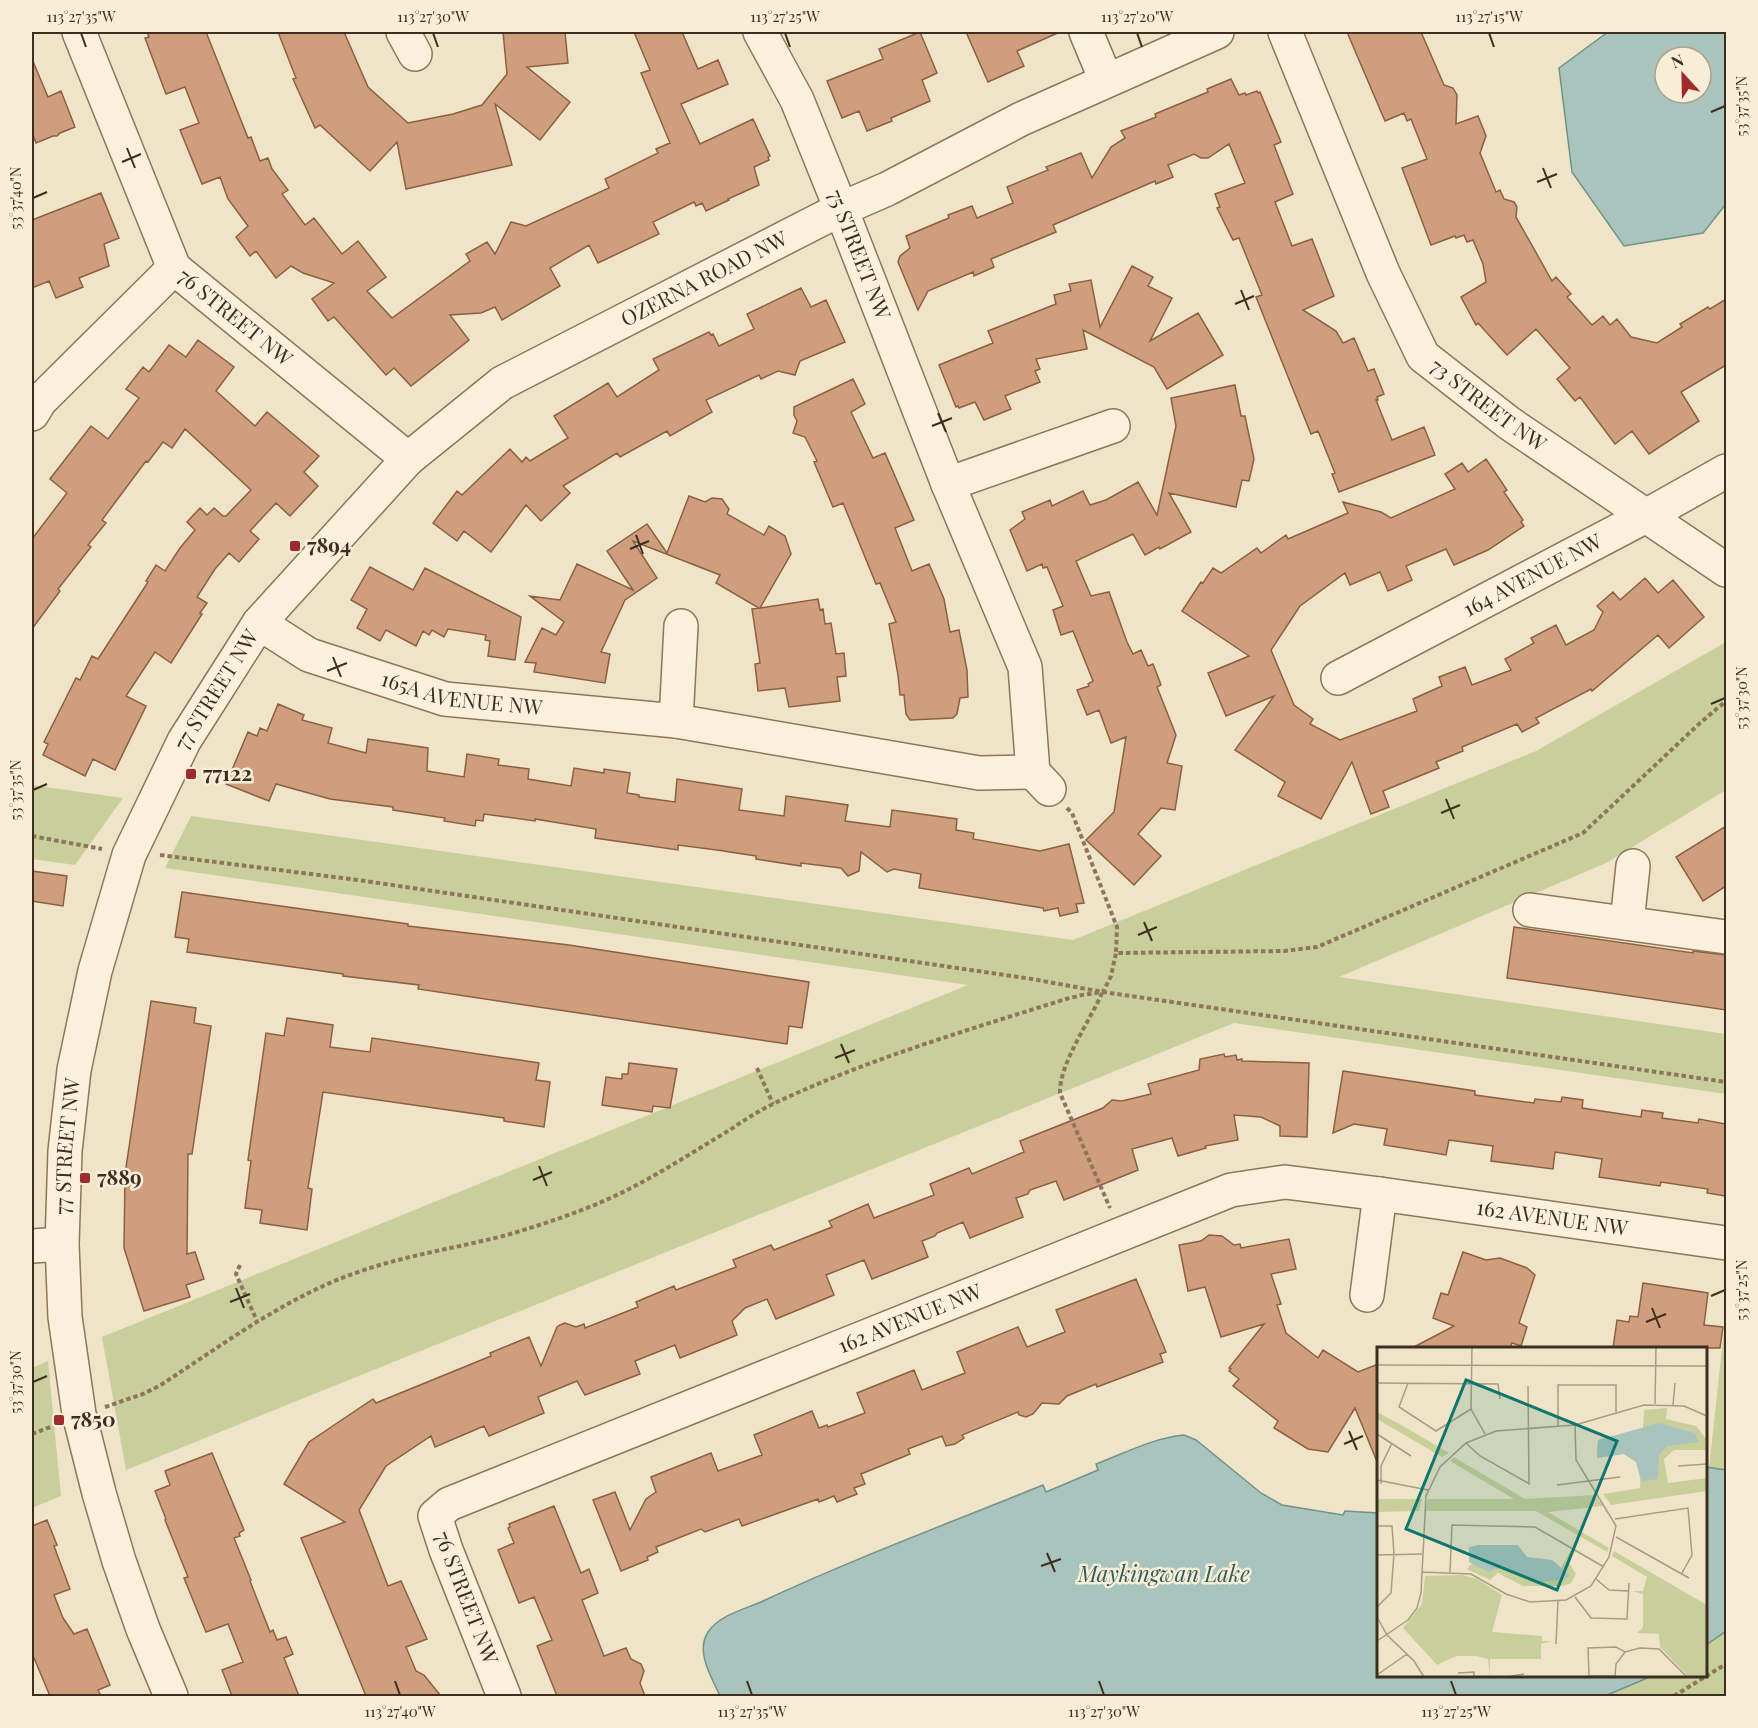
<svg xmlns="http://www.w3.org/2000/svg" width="1758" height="1728" font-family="'Playfair Display',serif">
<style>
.green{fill:#c9cf9b}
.water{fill:#a9c4bc;stroke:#6f938a;stroke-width:1.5;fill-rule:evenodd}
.building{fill:#cf9f7d;stroke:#8d5f41;stroke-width:1.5}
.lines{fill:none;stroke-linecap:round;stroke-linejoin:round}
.minor-casing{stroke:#8d765c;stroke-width:36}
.path{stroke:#8d765c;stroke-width:4;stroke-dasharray:4.5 3;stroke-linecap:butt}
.minor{stroke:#faf1dc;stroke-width:33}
.ticks{fill:none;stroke:#3d2e20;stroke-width:2}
.poi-dot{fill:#9e2a2b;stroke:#f7eed8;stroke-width:2}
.labels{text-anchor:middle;stroke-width:5;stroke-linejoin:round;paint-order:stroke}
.street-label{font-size:21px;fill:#3d2e20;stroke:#f7eed8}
.poi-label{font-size:21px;font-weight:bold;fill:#3d2e20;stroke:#f7eed8;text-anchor:start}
.water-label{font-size:22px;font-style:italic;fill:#2f5d5a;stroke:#f7eed8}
.inset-road{fill:none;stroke:#a89b85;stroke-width:1.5}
.view{fill:#0f766e;fill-opacity:0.15;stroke:#0f766e;stroke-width:3}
.inset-edge{fill:none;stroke:#3d2e20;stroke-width:3}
.neatline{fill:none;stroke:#3d2e20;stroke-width:2}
.ticks-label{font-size:15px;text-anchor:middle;fill:#3d2e20}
</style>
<rect width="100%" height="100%" fill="#f0e4c8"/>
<path class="green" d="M1726,642V790L1606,863L1339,977L1726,1034V1094L1234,1023L126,1470L102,1337L968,985L165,868L191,816L1073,940L1536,751Z
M32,785L123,798L75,865L32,859Z
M1726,1312V1505L1709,1468Z
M48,1361L61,1496L32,1508V1368Z
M1726,1573V1696H1454L1500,1676H1706V1582Z"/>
<path class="water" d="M1608,32H1726V204L1703,233L1624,246L1572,172L1559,68ZM1665,57H1701V93H1665Z
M1184,1435L1196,1440L1261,1493L1282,1505L1343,1515L1345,1511L1378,1513V1676H1652L1605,1696H720C712,1678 695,1652 708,1632C719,1615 746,1609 763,1601C855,1558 950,1523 1043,1485L1046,1492L1098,1470L1096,1464C1125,1453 1153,1438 1184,1435Z
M1706,1467L1726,1470V1631L1706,1645Z"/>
<path class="building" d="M147,32H206L248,138L251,137L260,161L268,158L272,169L288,190L282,194L305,225L314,218L342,254L358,241L386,277L367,291L392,318L470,261L466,254L487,242L495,254L511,222L526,226L609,188L605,179L658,153L656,149L670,143L641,73L650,70L634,32H682L698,69L718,60L728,84L681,104L700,144L753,119L770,156L768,157L769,160L754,167L759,185L728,199L729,200L706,211L702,203L696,206L694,202L653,222L659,234L598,263L589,245L550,268L560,286L502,320L495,307L481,313L450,315L469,340L411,386L394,368L386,375L334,317L328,321L312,299L334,283L303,273L291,266L276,278L256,251L250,256L236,237L248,226L228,199L220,177L202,184L180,130L199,123L185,87L166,94L145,38L149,37Z
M278,32H344L368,87L408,123L453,114L482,105L507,74L503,32H565L568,63L527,67L570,102L540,140L495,104L512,165L406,189L397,142L370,171L320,125L315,128L293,79L296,78Z
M920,32L937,73L922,80L930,101L891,118L892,121L867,131L859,111L842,118L827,81L883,59L879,49Z
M966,32H1060L1017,51L1024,66L988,82Z
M1347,32H1421L1444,85L1453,88L1457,95L1456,124L1478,116L1486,136L1480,153L1496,192L1500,190L1504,199L1514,202L1517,207L1516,217L1552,281L1556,277L1571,294L1567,297L1592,325L1603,316L1610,325L1617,319L1631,337L1657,343L1682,327L1680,324L1708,307L1710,309L1726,299V365L1681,392L1699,421L1649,454L1632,431L1615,444L1580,397L1575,401L1557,379L1570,368L1536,329L1507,355L1478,323L1476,325L1461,297L1486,282L1483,264L1473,240L1467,242L1464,235L1456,238L1455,236L1431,245L1402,168L1427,159L1411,119L1407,121L1404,113L1385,121Z
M32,59L48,97L61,91L75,127L60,133L57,136H53L36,143L32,132Z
M1231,79L1239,95L1245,93L1246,95L1257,91L1258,93L1260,92L1281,142L1274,145L1293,194L1275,202L1292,246L1312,239L1334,296L1303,310L1336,331L1343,343L1354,338L1368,371L1374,369L1384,394L1377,397L1378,400H1376L1392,440L1424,427L1435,455L1339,492L1332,474L1335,473L1318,431L1311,434L1262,312L1256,297L1262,295L1239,238L1233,240L1217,208L1220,207L1215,194L1245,183L1229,144L1208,158H1201L1194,154L1168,165L1173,177L1156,184L1155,181L1053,225L1056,232L991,259L994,267L974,276L973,272L928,291L918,310L898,262L900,256L910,248L906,236L939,222L949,218L948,215L972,206L977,218L1013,203L1007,187L1048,170L1046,167L1081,153L1092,178L1111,147L1125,138L1121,131L1156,117L1155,114L1208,92L1207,89Z
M101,193L119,238L104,244L109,266L79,278L83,287L56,298L49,281L32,288V220Z
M1132,266L1153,277L1148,286L1172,298L1150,341L1198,313L1223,355L1167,389L1154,367L1083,330L1087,349L1036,359L1040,369L1035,371L1040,382L1005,396L1011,409L984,420L975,402L959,408L958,406L956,407L939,365L993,343L988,331L1056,304L1054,295L1071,291L1069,284L1091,280L1100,327Z
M801,288L811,307L826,300L845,342L800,361L795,375L778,371L761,379L759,375L706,400L712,412L670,436L667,431L620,457L617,453L563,486L570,493L541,521L526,505L491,552L464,531L457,541L433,523L457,491L462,495L510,449L522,462L526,457L530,461L568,438L554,416L608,383L617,397L659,370L653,359L709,332L711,335L713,334L719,346L754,329L747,314Z
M198,340L234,367L216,391L255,426L267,412L319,456L304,472L318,486L290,516L276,503L250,531L259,539L239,562L229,553L215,569L197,597L207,603L200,613L202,614L171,663L155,652L126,696L146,706L115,770L93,759L85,776L43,755L48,744L44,742L76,678L80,680L92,656L98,659L148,582L146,581L156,565L165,571L180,548L195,530L187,522L200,508L207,515L214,508L223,516H226L251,490L185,429L172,448L163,442L148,462L146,461L102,520L106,523L88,545L91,547L58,589L60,591L32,629V539L67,493L50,479L91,426L108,439L139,398L126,389L143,367L149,372L169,345L186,357Z
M853,379L865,404L851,412L873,458L885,453L914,520L895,528L912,571L929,564L944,599L950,632L959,630L967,670L968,697L960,698L957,714L953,718L910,720L906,714L904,695H900L898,675L889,624L896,622L880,583L876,584L843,503L833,507L814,462L817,461L805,437L793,433L797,421L794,415V407Z
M1235,385L1241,416H1245L1254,459L1249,481L1242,480L1236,507L1169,493L1191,532L1160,549L1159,547L1145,555L1133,534L1076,561L1091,596L1109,592L1127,642L1133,654L1141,650L1148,666L1153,664L1161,685L1157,687L1176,735L1167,763L1182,766L1175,810L1161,808L1138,834L1161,856L1134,885L1086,840L1114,812L1126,737L1111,743L1099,710L1087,715L1077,690L1089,686L1088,684L1093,681L1073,631L1061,635L1053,610L1063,606L1047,567L1043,568L1042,564L1027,571L1010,530L1025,519L1022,512L1050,500L1052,506L1083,491L1090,505L1106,500L1138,482L1157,515L1176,426L1171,398Z
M1486,459L1507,490L1504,492L1523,520L1521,522L1524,526L1488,550L1454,565L1446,549L1406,566L1412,580L1388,591L1380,572L1350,585L1345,573L1300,606L1271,650L1294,705L1313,719L1310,724L1340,740L1417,711L1413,699L1442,686L1439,677L1465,667L1472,685L1511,670L1505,659L1534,643L1531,638L1556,625L1566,645L1594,630L1603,612L1597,606L1613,592L1620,600L1645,578L1658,593L1673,580L1704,617L1669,648L1658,635L1592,691L1591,689L1536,718L1539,723L1522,732L1517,724L1462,747L1463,751L1436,762L1439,768L1383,791L1389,807L1371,814L1352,762L1321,819L1278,796L1285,782L1235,750L1274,696L1226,716L1208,673L1249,656L1182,611L1201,582L1203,583L1213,568L1221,573L1257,548L1261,553L1286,535L1288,539L1348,513L1343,502L1381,512L1391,518L1455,489L1445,474L1462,463L1468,472Z
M689,496L705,502L712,498L722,499L729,509L727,514L764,535L769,526L785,536L791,554L760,608L818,599L820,610L823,609L825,624L831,623L836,654L844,653L846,676L837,677L840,701L789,707L785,688L758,691L755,664L760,663L752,609L759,608L716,583L720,575L633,541L657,578L625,600L601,652L610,654L605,683L534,672L536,663L525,662L542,628L556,635L564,622L530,596L560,600L577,564L633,590L607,551L647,524L667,553Z
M370,567L413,590L425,568L521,617L515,660L488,656L490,641L485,640L486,635L448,629L444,637L432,630L429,635L423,631L416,646L386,630L380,641L357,628L367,609L351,600Z
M278,704L304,715L302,720L332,728L328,743L366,753L368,739L428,748L427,771L464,777L467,754L499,759L498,765L529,769L528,779L571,786L574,768L604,773V769L630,773L627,793L639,795V797L675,802L677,779L742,789L739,810L784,816L786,796L848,805L845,821L890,827L892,810L957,819L956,830L974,833L973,839L1040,851L1069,844L1084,903L1076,904L1078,912L1060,916L1058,908L1044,911L1043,908L919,888L921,874L894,869L887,872L861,852L859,871L848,876L841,868L801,863V866L756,859V856L717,850L678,845V850L595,838L596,829L535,819V821L484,814L483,821L476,820L475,826L444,821L445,818L393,810V807L330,799L276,784L269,801L226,784L248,732L257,736L260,728L267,731Z
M1726,826V886L1703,901L1676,857Z
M32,871L67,876L63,906L32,901Z
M182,892L408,924V926L569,945L809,982L802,1028L789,1026L787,1044L418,989L419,985L343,976V974L187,952L189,939L175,937Z
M1514,927L1693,953V951L1726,955V1010L1507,978Z
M151,1001L196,1008L194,1023L211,1026L192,1154H188L187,1254L195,1252L204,1279L186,1285L190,1297L144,1311L124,1248L125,1174Z
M287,1018L333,1025L330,1047L370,1052L372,1038L539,1063L536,1080L550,1082L544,1127L504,1121V1118L323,1092L308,1188L312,1189L307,1230L260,1223L262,1210L245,1208L251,1161L248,1160L266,1033L284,1036Z
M1224,1054L1225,1057L1236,1055L1237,1060L1242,1059V1061L1309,1063L1307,1137L1280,1136V1126L1261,1117L1234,1115L1238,1140L1205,1146L1206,1148L1178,1156L1172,1138L1132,1149L1138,1170L1064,1200L1056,1181L1030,1190L1028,1194L1016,1198L1023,1217L970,1238L963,1222L937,1233L935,1236L922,1241L928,1257L872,1279L864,1260L826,1275L834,1295L776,1319L767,1299L745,1308L732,1321L737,1335L680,1358L675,1345L635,1361L640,1374L585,1395L577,1381L538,1397L544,1413L489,1436L484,1426L435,1447L431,1436L386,1466L359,1510L388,1586L401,1581L427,1639L406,1647L416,1671L424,1675L441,1696H366L301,1538L345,1522L284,1484L309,1442L373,1399L376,1403L491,1356L490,1353L529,1337L541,1366L557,1327L560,1325L565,1323L576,1327L584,1324L585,1328L638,1307L636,1302L674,1286L676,1290L736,1267L733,1260L771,1245L774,1250L832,1227L829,1221L868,1204L874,1218L934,1195L930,1184L969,1168L972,1174L1024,1152L1020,1141L1103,1108L1112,1100L1122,1101L1151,1094L1148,1084L1199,1070L1200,1059Z
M629,1063L677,1069L670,1108L653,1106L652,1112L602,1105L606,1077L622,1079V1074H628Z
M1343,1071L1475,1091V1095L1534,1103L1535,1099L1561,1102L1562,1097L1583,1100L1582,1108L1641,1117L1642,1110L1663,1113L1662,1118L1698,1123L1699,1119L1726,1124V1196L1707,1193L1708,1189L1661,1182L1660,1186L1599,1177L1602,1159L1555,1152L1553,1169L1491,1161L1493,1146L1449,1140L1446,1155L1384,1145L1387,1129L1354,1124L1333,1133Z
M1209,1235L1222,1236L1234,1245L1240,1244L1241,1248L1289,1239L1296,1269L1271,1274L1281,1304L1277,1305L1286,1333L1318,1358L1323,1350L1358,1372L1378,1364V1464L1355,1408L1328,1452L1308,1449L1274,1428L1278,1421L1233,1386L1239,1379L1229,1371L1231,1369L1229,1368L1264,1324L1221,1337L1205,1287L1188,1291L1179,1245L1201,1241Z
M1463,1252L1486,1260L1500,1258L1527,1268L1535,1275L1519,1323L1527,1327L1521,1346L1512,1343L1510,1348H1412L1454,1326L1433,1318L1441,1293L1448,1295Z
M1136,1279L1166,1352L1160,1354L1163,1362L1097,1387L1096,1384L1067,1396L1059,1404L1042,1403L1033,1414L1026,1417L1019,1415L1018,1412L962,1435L964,1438L955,1444L946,1446L942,1436L908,1449L910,1454L861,1474L865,1484L854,1488L857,1494L837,1502L834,1496L819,1502L818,1499L742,1526L739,1519L705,1532L701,1529L656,1547L658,1552L647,1557L648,1560L621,1571L593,1500L615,1492L630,1530L646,1499L656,1492L651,1477L711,1453L718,1471L762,1455L754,1435L812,1411L819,1428L827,1425L828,1427L865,1413L857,1393L914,1370L922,1390L965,1373L957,1352L1018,1327L1027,1347L1065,1332L1056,1310Z
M1643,1283L1708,1293L1704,1325L1723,1327L1720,1348H1613L1617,1320L1629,1322L1630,1316L1638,1317Z
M212,1453L244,1530L239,1533L240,1536L234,1538L251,1580L250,1581L270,1632L273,1630L277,1640L286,1637L293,1654L284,1658L299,1696H232L222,1670L243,1662L228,1624L206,1632L184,1578L188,1577L165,1520L166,1519L155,1491L170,1485L165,1471Z
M554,1506L581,1573L589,1569L598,1593L582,1600L604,1656L626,1648L631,1659L641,1664L644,1671L640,1683L645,1696H557L537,1646L552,1640L534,1597L519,1603L498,1550L514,1543L508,1528L510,1527L509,1524Z
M47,1520L57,1545L54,1546L70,1589L54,1595L63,1618L74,1634L87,1629L110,1685L98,1690L101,1696H50L32,1653V1526Z"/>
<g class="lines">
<defs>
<g id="minor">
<path id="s1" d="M79,32L174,268L408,459"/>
<path d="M403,32L415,54"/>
<path id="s2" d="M760,32L797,100L841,209L948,484L1025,667L1033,772L1049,789"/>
<path d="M1086,32L1106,80"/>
<path id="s3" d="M1285,32L1383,273L1423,356L1509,423L1726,570"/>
<path d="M32,414L40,401L174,268"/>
<path d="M948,484L1113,426"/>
<path id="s4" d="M259,623L309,655L445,699L676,721L979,773L1033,772"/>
<path id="s5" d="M1338,678L1646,516L1726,471"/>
<path d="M676,721L681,626"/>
<path d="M1530,910L1726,937"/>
<path d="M1627,923L1633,866"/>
<path d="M32,1246L62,1244"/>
<path d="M1367,1295L1380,1194"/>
<path id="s6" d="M171,1696L143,1629L119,1561L99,1493L79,1414L65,1317L62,1244L65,1151L74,1070L95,971L129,855L184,741L259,623L408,459L502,383L841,209L887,189L1021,119L1217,32"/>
<path id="s7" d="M504,1696L446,1550L435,1516L449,1504L1231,1190L1285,1182L1380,1194L1726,1243"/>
</g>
</defs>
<use href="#minor" class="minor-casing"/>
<path class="path" d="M1067,808L1072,813L1117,927L1116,953
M32,836L102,849
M160,855L358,880L1032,979L1103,992L1726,1082
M1102,993C1090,1021 1059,1064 1060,1093L1110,1208
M757,1068L773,1104
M240,1265L236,1274L257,1321
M105,1407L143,1394L159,1386C226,1343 289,1294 367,1269C413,1254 461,1247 507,1235C541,1225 574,1214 606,1200C649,1181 688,1155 728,1131C743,1121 758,1111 775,1103C868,1059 968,1030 1066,999L1082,995L1103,992L1111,976L1116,953L1284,951L1317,947L1583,833L1700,723L1726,701
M32,1434L53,1426
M1674,1696L1726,1664"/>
<use href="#minor" class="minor"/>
</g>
<path class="ticks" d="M81,33L86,47M433,33L438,47M785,33L790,47M1137,33L1142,47M1489,33L1494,47M1711,112L1725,106M127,148L135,168M122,162L141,154M1543,168L1551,188M1537,182L1557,174M33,198L47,192M1241,290L1249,310M1235,304L1254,296M938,413L946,432M932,426L952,418M636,535L643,554M630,549L649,541M333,657L341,677M327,671L347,663M1711,704L1725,698M33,790L47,784M1446,799L1454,819M1441,813L1460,805M1144,922L1152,941M1138,935L1157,927M841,1044L849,1063M835,1058L855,1050M539,1166L547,1186M533,1180L552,1172M236,1288L244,1308M1711,1296L1725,1290M230,1302L250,1294M1652,1308L1660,1328M1646,1322L1666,1314M33,1382L47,1376M1349,1431L1357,1450M1344,1444L1363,1436M1047,1553L1055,1572M1041,1566L1061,1559M395,1681L400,1695M747,1681L752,1695M1099,1681L1104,1695M1451,1681L1456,1695"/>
<g class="poi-dot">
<rect x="289" y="540" width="12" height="12" rx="3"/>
<rect x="185" y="768" width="12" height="12" rx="3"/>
<rect x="79" y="1172" width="12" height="12" rx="3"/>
<rect x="53" y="1414" width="12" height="12" rx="3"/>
</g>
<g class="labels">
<g class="street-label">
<text dy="7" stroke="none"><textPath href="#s2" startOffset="244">75 STREET NW</textPath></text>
<text dy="7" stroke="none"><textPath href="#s6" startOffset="1701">OZERNA ROAD NW</textPath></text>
<text dy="7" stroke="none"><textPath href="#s1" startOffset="333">76 STREET NW</textPath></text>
<text dy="7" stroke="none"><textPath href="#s3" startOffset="434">73 STREET NW</textPath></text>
<text dy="7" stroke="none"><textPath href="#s5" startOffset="220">164 AVENUE NW</textPath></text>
<text dy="7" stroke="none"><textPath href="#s6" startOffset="1052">77 STREET NW</textPath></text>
<text dy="7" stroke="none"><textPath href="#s4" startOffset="218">165A AVENUE NW</textPath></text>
<text dy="7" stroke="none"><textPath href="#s6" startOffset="566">77 STREET NW</textPath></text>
<text dy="7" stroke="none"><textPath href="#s7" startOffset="1378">162 AVENUE NW</textPath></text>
<text dy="7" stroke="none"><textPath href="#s7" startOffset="708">162 AVENUE NW</textPath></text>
<text transform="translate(466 1598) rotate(69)" y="7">76 STREET NW</text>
</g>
<g class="poi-label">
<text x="307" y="553">7894</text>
<text x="203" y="781">77122</text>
<text x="97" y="1185">7889</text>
<text x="71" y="1427">7850</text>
</g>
<g class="water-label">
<text x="1164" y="1582">Maykingwan Lake</text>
</g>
</g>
<g transform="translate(1377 1347)">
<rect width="330" height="330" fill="#f0e4c8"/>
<path d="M290,61L289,72L319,79L330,93V103H297L287,112L291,136L330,131V144L234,158L226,147L263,141L264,125L259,115L247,107L220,111L221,93L266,82L267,63ZM0,65L26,79L72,106L65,110L0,72ZM77,110L148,152L218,148L226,159L171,165L232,201L230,205L159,164H48L51,152H137L73,114ZM0,152H45L42,164L0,165ZM194,203L191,214L199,227L194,236L186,239H146L121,226L113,233L90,222L94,217L122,218L185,228V219ZM237,204L330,258V330H312L283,300L282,287L260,286L266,280V247L255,244H266L270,230L235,209ZM85,228L100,232L125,248L115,285L165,289V294H175L164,297V312H113V330L111,312L99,309H79L60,318L26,281L45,257L48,229Z" fill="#c9cf9b"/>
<path d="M282,76L318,86L322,95L290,99L282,108L281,132L264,134L259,115L247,107L220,111L221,93ZM102,198H141L150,210L175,213L193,228L188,232L162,235L123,221L111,225L92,215V200Z" fill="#a9c4bc"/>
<path class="inset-road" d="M95,0L94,62L108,87M0,18L330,19M0,36L121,37L123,52M31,36L22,60L59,84L94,62M151,39L152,138M278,57L279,0M296,58L298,36M181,79V38H239V65M0,87L34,109M89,96L103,109L151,136M301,119L330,117M0,133L51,143M4,137V119L15,96M180,138L243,130M238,172L311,161L315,208L305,226M0,179H15L17,207L14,246L0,260M239,190L312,231M0,208L45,207M45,225L94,227L129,247L153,255L189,253L214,239L232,210L239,179L199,113L198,78M73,225L75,178L158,180L227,220M219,232L232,243L251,244M198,250L214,271L250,272L252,236M0,270L10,288L37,314L47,330M0,294L31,273L40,261L44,246L49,149L63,120L89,96L119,84L198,78L267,58L307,59L330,69M179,297L181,254M81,326L97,325V330M0,328L30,307M237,329H212L211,301L239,300L248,305L263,301L282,302L310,330M129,330L147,327M238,330L239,317L248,305"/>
<path class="view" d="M89,33L240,94L180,243L29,182Z"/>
<rect width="330" height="330" class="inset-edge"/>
</g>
<rect width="1758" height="1728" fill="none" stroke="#f7eed8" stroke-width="66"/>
<g transform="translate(1683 75) rotate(338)"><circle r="28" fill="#f7eed8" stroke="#ada18e" stroke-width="1.5"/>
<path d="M0-4.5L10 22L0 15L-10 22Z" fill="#9e2a2b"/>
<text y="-9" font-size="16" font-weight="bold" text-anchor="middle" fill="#3d2e20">N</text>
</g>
<rect x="33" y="33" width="1692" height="1662" class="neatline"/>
<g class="ticks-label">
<text x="81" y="22">113°27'35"W</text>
<text x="433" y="22">113°27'30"W</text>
<text x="785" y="22">113°27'25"W</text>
<text x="1137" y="22">113°27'20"W</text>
<text x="1489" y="22">113°27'15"W</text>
<text transform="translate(1742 106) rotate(-90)" y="5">53°37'35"N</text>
<text transform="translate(16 198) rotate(-90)" y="5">53°37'40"N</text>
<text transform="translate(1742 698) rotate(-90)" y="5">53°37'30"N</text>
<text transform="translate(16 790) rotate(-90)" y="5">53°37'35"N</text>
<text transform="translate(1742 1290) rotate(-90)" y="5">53°37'25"N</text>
<text transform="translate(16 1382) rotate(-90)" y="5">53°37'30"N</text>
<text x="400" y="1717">113°27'40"W</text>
<text x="752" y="1717">113°27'35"W</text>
<text x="1104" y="1717">113°27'30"W</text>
<text x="1456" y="1717">113°27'25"W</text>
</g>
</svg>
